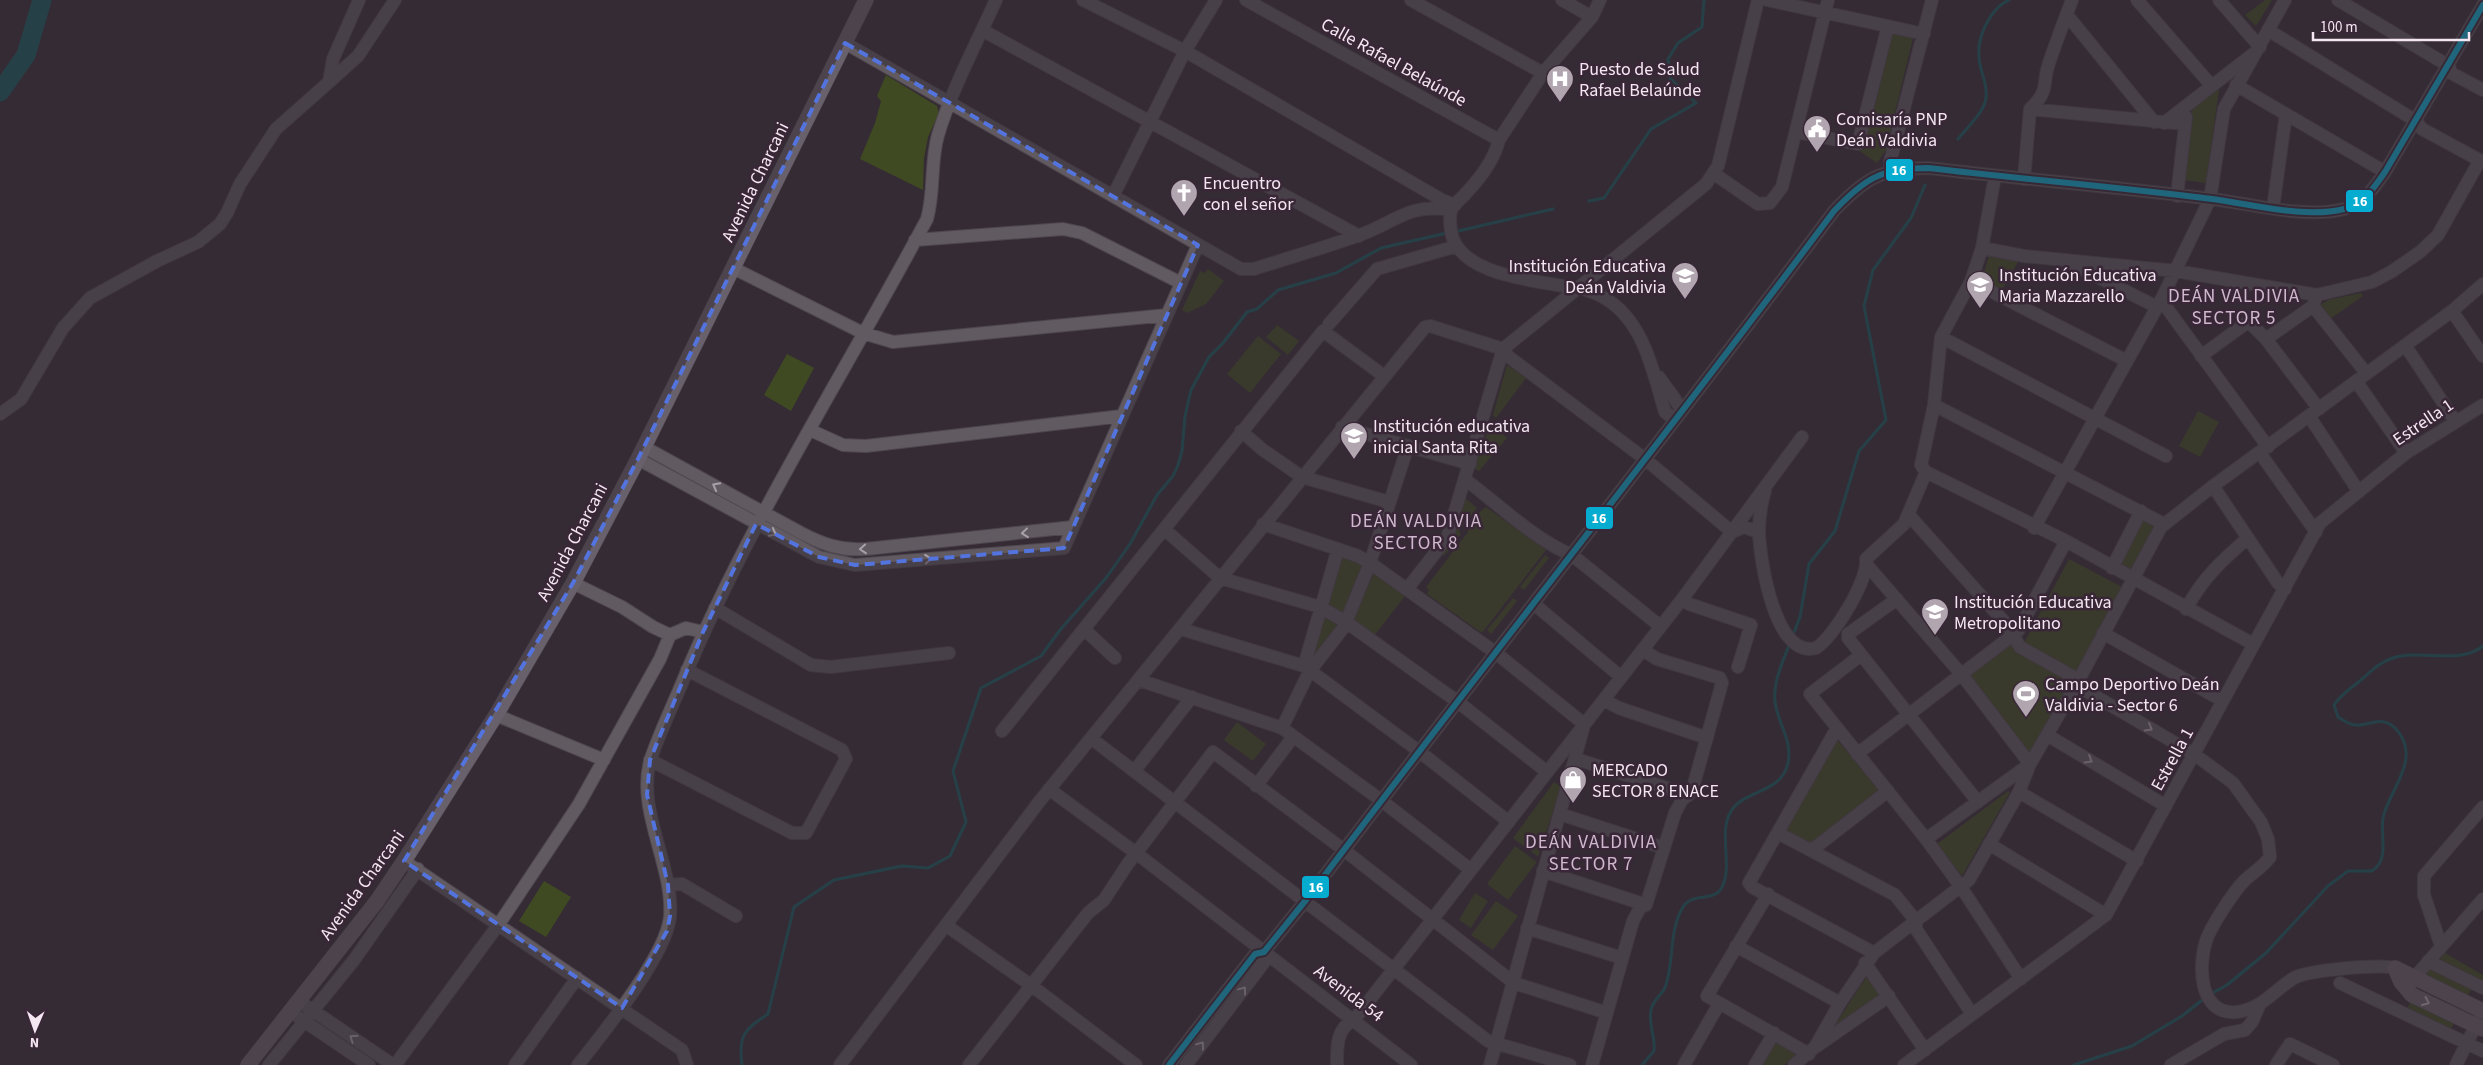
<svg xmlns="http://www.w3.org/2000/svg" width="2483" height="1065" font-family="'Source Sans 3',sans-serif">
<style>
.green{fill:#3f4a23}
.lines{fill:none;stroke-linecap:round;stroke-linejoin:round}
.stream{stroke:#155a61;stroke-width:3}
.river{stroke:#155a61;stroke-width:19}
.minor-casing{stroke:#4f474f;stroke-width:14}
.major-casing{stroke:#4f474f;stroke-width:16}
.minor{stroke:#615a60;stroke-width:12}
.major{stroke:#68616b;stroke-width:15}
.bus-1-casing{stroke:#392738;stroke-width:10}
.bus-1{stroke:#06acd0;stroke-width:6}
.oneway{stroke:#aaa0a9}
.oneway2{stroke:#b5abb5}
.marked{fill:none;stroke:#5374de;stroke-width:4;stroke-dasharray:10 6;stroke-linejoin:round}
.labels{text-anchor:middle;stroke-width:5;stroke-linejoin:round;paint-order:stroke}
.street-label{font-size:18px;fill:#f4e7f2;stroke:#392738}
.poi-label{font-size:18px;fill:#f4e7f2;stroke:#392738;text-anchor:start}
.neighbourhood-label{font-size:19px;letter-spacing:1px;fill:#cfb8cd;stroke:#392738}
.line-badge{stroke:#392738;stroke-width:2}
.badge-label{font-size:14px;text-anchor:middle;font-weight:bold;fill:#fff}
</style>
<rect width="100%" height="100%" fill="#352b34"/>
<path class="green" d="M2265,0H2272L2256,26L2245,15Z
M1891,32L1913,38L1886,150L1877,163L1858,150Z
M886,75L937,106L939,113L928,137L924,158L923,190L860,159L875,123L881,101L877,96Z
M2215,89L2219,90L2206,183L2184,180L2192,106Z
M1989,256L2019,260L2002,290L1982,279Z
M1208,269L1224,281L1206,304L1187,313L1182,310L1200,271L1205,273Z
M2361,293L2363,296L2330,319L2320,305L2328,300Z
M1277,325L1299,341L1288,355L1266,337Z
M1258,336L1281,354L1250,393L1227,374Z
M787,354L814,368L791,411L764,395Z
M1507,365L1526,378L1496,418L1493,415Z
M2198,411L2219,422L2200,457L2179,446Z
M1491,424L1507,438L1479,471L1473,468Z
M1465,498L1477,508L1459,531L1461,534L1444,556L1442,554Z
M1486,507L1546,550L1482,633L1427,594L1429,590L1426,587L1468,532C1470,520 1477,514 1486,507Z
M2145,518L2156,524L2131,569L2120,563Z
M1343,555L1355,560L1364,566L1343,615L1327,606Z
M1545,555L1549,558L1524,590L1520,587Z
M2069,559L2122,587L2076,672L2024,643Z
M1374,573L1405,596L1374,636L1353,620Z
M1513,598L1517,601L1491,634L1487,630Z
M1324,616L1339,626L1311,659Z
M2011,644L2020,653L2071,683L2029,754L1969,676Z
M1237,722L1266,744L1253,761L1224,740Z
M1836,739L1881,791L1810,844L1785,830Z
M1554,782L1561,787L1538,857L1513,838Z
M2008,791L2010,792L1962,876L1937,844Z
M1515,846L1537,862L1508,900L1487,884Z
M544,881L571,897L546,937L519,921Z
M1475,893L1488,901L1471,928L1459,920Z
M1496,901L1518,916L1493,950L1471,935Z
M2445,953L2483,975V981L2440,959Z
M2430,967L2472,988L2467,997L2425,978L2424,971Z
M1867,976L1882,995L1829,1034Z
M2411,1001L2455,1022L2450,1030L2407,1009Z
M1774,1041L1796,1053L1797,1056L1784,1065H1760Z"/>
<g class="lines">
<path class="stream" d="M1958,139C1967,127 1984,113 1986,98C1988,82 1979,71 1979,56C1977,36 1991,8 2009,0
M1589,201L1604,198L1651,129L1696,103L1670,78L1668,59L1678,43L1702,27L1704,0
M1454,232L1553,209
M1793,635L1800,617L1809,564L1835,531L1859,451L1886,420L1864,306L1873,270L1911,218L1925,185
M2211,994L2227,985L2266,953L2328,886L2348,871H2372C2390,859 2380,837 2383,818C2388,791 2424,758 2395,728C2382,715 2370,726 2355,725C2349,725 2343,720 2338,717L2334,705C2340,696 2347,691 2356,684C2368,675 2378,662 2393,658C2422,649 2459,665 2483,646
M742,1065C738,1035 744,1030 768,1014L794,907L834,880L902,866L928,868L950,856L966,822L953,771L981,688L1041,656L1060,630L1106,578L1130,544L1157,495L1173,476L1178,465L1182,451L1185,416L1191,390L1209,357L1223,343L1247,312L1257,309L1278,290L1336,273L1381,248L1447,233
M1642,1065L1654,1051C1656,1038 1648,1025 1651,1010C1653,999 1663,995 1666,985C1674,960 1669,930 1683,907C1693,891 1716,904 1723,885C1733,862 1716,828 1734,807C1748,790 1782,792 1788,763C1793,740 1777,723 1775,701C1773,682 1783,661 1790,643
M2074,1065L2132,1046L2182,1016L2206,997"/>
<path class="river" d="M0,92L26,55L42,0"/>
<defs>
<path id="minor" d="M1083,0L1185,51L1442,200L1455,205
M1246,0L1499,140
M1411,0L1543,73
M1562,0L1592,17
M1600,0L1592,17L1543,73L1499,140C1494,160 1482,176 1468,191C1463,197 1456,202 1452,208C1449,215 1450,224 1451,231C1458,275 1533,280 1568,287C1579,286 1586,290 1597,294C1643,315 1652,369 1665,412L1670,416H1678
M1767,0L1924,34
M2137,0L2211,85
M2219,0L2260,47
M2338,0L2449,66L2451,73L2483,90
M2067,15L2154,122
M982,30L1359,236
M2268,30L2416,121L2422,129L2483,162
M845,43L1241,269H1254C1288,258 1323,248 1357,236C1396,223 1406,203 1451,210
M329,82L358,56L395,0
M2236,85L2385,172
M2030,109L2185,124
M2164,123L2253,54
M1796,132L1858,144L1888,26
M1891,171L1890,162L1932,0
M1713,173L1758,204L1770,203L1782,187L1828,0
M2024,179L2030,109C2051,89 2041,85 2049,63C2056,42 2064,21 2072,0
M1113,196L1185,51L1216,0
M2177,196L2186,117
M2273,208L2286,114
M915,240L1063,229L1082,233L1181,283
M1982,248L2024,256L2176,271L2317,295L2372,282L2391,272L2420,252L2438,235L2480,160
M2070,263L2157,307
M733,268L863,333L893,342L1167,315
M1971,281L2127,361
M2161,300L2268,447
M2313,306L2366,373
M2452,311L2483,356
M1329,324L1377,269L1457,246
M1941,337L2166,456
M2266,339L2313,306L2315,300
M2405,345L2455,421
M2201,356L2245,324H2251L2266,339L2319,409
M1659,377C1664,385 1681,405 1681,412
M2356,381L2406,453
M1934,405L2164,524
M0,414L21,399L63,328L90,298L157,261L198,242L220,224L227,213L240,184L276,129L329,82L333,59L359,0
M2309,416L2359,492
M1342,427L1470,464
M810,430L843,445L866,446L1122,416
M1241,431L1263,450L1302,477L1389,502
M644,447L801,533C822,544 841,551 866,549L1073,527
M2260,453L2316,532
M638,459L819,557L855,565L1064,548L1198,245
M1926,472L2066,541L2253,644
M1466,480C1498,504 1535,540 1572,555L1660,626
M2213,486L2278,583L2285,589
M1765,491C1761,504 1759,518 1759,532C1760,561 1775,659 1816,648C1834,637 1869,579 1866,559L1904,524L1926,472L1921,465L1934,405L1941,337L1971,281L1982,248L1995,176
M1908,514L2007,625L2020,647L2079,680
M1263,524L1358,556L1370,563L1496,653L1584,724
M2034,528L2161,300L2210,199L2224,109L2285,0
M1164,529L1220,578L1320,607L1346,622L1458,702L1547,772
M1867,565L1962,675L2030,764L1926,839
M2112,568L2141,511
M573,583L622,607L653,627L670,635
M1407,589L1447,538L1503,349L1706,184L1718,166L1758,0
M1683,598L1689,604L1751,625L1738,667
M1897,599L1848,634V638L1978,802
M1534,604L1621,677
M715,608L811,665L831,667L949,653
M2186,609C2203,578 2221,561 2248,538
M1181,629L1304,666L1420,752L1509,822
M1085,630L1115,658
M2103,633L2223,701
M1861,655L1810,694L1926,839L1961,887L2021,979
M1304,666L1338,549
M1139,680L1282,728L1382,801L1471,870
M2076,685L2194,754L2233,783L2261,822L2268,839L2270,857C2263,867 2254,872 2245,880C2235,890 2227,903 2220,914C2215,922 2209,932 2206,941C2198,966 2199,1015 2236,1012C2261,1010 2274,990 2294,978C2308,970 2379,964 2395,968
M1604,700L1619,708L1707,738
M496,715L604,760
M1282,728L1309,672L1344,627L1370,563L1408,446
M1837,728L1749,883L1752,887L1874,953
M1002,731L1323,331L1384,376
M2047,735L2166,806
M1092,739L1488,1041L1570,1065
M1857,754L2018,631L2066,541
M1576,759L1689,795
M650,760L792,833H806L846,759L842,750L687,670
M1135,770L1192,697
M1256,786L1293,737
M1049,789L1136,853L1411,1065
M2019,792L2137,861
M1560,814L1664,848
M1778,833L1895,895L1916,921V929L1972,1014
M1989,844L2106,915
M1812,850L1888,791
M404,861L682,1050L687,1065
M1543,871L1646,905
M668,885L682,884L736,916
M1768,894L1707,996L1809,1054
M947,926L1032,986L1136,1065
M1527,928L1622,958
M1736,946L1840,1003
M2441,946L2424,895V876L2483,807
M2428,961L2483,988
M1865,963L1925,1050
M2340,983L2483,1051
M2410,985L2414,978L2483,899
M299,1001L393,1065
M298,1017L369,1065
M1817,1046L1889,996
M269,1065L354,960L418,869
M395,1065L499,924L579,804L660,659L670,635L686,628L703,632
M515,1065L577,978
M578,1065C603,1033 666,956 670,917C674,865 635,809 651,758C659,735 670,711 680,688C747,524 844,375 927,219C935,191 930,163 938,135C952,89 976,44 996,0
M840,1065L1039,802L1425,327L1430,326L1503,349L1509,357L1645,459L1732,532L1744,527L1759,532
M969,1065L1088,913L1104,900L1127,865L1213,752L1344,850L1514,983L1607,1013
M1169,1065L1255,954L1264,952L1306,900C1480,669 1661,443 1834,211C1865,178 1882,168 1928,168C2022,179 2117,187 2212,199C2252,204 2305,219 2344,209C2363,204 2374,188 2385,172L2483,5
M1186,1065L1265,961L1264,952
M1337,1065C1337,1048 1336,1028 1354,1020L1683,598L1802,437
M1490,1065L1583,729
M1592,1065L1633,921L1640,908L1646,905L1675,813L1682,800L1692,791L1722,683L1720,678L1657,659L1643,650
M1684,1065L1719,1004
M1755,1065L1774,1033
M1794,1065L1815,1047L1840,1003L1874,953L1969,880L2019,792L2030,764L2076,685L2161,527L2213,486L2452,311L2483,284
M1904,1065L2106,915L2320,523L2406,453L2483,405
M2171,1065L2224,1034L2245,1030L2252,1022L2260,1004
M2276,1065L2290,1044L2333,1065
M2456,1065L2480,1017"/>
<path id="major" d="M2395,968L2401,982L2412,995L2483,1029
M2395,968L2483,1011
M248,1065L377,901L404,861L496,715L573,583L638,459L866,0"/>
</defs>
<use href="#minor" class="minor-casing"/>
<use href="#major" class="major-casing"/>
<use href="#minor" class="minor"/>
<use href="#major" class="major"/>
<defs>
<path id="bus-1" d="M1169,1065L1255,954L1264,952L1306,900C1480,669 1661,443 1834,211C1865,178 1882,168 1928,168C2022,179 2117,187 2212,199C2252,204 2305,219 2344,209C2363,204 2374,188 2385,172L2483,5"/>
</defs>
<use href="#bus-1" class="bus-1-casing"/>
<use href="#bus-1" class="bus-1"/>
</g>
<defs><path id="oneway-chevron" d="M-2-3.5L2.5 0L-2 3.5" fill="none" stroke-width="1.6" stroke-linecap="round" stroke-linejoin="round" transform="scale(1.25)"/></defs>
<g class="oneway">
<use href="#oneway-chevron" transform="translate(716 486) rotate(-152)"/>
<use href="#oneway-chevron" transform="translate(773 533) rotate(28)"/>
<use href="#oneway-chevron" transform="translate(1025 533) rotate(174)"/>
<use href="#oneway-chevron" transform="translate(863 549) rotate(175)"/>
<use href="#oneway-chevron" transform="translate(928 559) rotate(-5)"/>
<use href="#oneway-chevron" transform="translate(2149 728) rotate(30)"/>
<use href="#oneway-chevron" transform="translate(2089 760) rotate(31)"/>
<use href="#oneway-chevron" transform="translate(1243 990) rotate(-53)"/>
<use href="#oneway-chevron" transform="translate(353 1038) rotate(-146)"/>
<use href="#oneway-chevron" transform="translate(1201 1045) rotate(-53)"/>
</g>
<use class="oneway2" href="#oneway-chevron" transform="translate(2426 1002) rotate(25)"/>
<path d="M0 0H2483V1065H0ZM845,43L1198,245L1064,548L855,565L819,557L756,524L703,632L650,760L647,795L668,885L670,916L667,931L622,1008L404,861L573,583L638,459Z" fill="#352b34" fill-opacity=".55" fill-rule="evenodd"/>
<path class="marked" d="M845,43L1198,245L1064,548L855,565L819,557L756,524L703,632L650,760L647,795L668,885L670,916L667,931L622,1008L404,861L573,583L638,459Z"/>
<defs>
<symbol id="hospital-pin" viewBox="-11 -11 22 30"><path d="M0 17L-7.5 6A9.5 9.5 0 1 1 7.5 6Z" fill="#b1a5b0" stroke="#392738"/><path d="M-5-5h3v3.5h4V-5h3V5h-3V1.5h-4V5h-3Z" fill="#fff"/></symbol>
<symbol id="civic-pin" viewBox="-11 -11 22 30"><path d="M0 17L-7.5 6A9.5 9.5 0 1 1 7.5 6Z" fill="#b1a5b0" stroke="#392738"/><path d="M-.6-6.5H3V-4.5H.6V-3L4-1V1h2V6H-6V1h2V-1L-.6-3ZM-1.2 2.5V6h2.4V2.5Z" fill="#fff"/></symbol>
<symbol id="church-pin" viewBox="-11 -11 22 30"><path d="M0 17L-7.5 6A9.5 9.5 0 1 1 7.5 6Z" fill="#b1a5b0" stroke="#392738"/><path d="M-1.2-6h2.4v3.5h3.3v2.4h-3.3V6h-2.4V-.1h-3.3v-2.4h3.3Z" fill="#fff"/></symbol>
<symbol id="school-pin" viewBox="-11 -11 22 30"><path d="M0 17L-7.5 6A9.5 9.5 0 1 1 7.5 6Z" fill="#b1a5b0" stroke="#392738"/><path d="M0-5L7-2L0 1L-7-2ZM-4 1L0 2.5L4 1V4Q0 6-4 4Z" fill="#fff"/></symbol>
<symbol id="stadium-pin" viewBox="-11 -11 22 30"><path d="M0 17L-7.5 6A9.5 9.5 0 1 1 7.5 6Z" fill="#b1a5b0" stroke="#392738"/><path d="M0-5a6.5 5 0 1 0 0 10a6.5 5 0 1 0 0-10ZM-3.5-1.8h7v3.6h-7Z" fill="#fff"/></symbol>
<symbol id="shop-pin" viewBox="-11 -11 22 30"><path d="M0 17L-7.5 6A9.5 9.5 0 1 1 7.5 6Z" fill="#b1a5b0" stroke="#392738"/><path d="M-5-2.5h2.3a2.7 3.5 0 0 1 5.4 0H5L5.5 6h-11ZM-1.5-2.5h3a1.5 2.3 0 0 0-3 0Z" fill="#fff"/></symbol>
</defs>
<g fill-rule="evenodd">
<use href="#hospital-pin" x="1544" y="63" width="32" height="43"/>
<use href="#civic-pin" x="1801" y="113" width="32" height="43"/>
<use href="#church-pin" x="1168" y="177" width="32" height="43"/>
<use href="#school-pin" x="1669" y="260" width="32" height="43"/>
<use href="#school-pin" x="1964" y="269" width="32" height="43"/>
<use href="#school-pin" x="1338" y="420" width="32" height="43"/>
<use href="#school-pin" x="1919" y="596" width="32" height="43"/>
<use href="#stadium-pin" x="2010" y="678" width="32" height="43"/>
<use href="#shop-pin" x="1557" y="764" width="32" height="43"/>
</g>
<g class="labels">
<g class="street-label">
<text transform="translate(1394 62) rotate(29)" y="6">Calle Rafael Belaúnde</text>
<text transform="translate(755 182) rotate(-64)" y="6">Avenida Charcani</text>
<text transform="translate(2423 422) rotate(-34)" y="6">Estrella 1</text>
<text transform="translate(572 542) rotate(-62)" y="6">Avenida Charcani</text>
<text transform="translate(2172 759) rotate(-61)" y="6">Estrella 1</text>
<text transform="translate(362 885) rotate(-54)" y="6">Avenida Charcani</text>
<text transform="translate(1349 993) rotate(37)" y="6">Avenida 54</text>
</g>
<g class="poi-label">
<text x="1579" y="75">Puesto de Salud<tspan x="1579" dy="21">Rafael Belaúnde</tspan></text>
<text x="1836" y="125">Comisaría PNP<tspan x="1836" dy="21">Deán Valdivia</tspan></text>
<text x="1203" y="189">Encuentro<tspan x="1203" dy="21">con el señor</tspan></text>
<text x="1666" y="272" text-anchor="end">Institución Educativa<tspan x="1666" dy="21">Deán Valdivia</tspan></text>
<text x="1999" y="281">Institución Educativa<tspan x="1999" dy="21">Maria Mazzarello</tspan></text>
<text x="1373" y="432">Institución educativa<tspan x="1373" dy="21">inicial Santa Rita</tspan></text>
<text x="1954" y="608">Institución Educativa<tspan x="1954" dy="21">Metropolitano</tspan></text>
<text x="2045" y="690">Campo Deportivo Deán<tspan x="2045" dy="21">Valdivia - Sector 6</tspan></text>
<text x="1592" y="776">MERCADO<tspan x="1592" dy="21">SECTOR 8 ENACE</tspan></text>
</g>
<g class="neighbourhood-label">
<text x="2234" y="302">DEÁN VALDIVIA<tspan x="2234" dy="22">SECTOR 5</tspan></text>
<text x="1416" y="527">DEÁN VALDIVIA<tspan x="1416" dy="22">SECTOR 8</tspan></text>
<text x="1591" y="848">DEÁN VALDIVIA<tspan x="1591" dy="22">SECTOR 7</tspan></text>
</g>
</g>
<g class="line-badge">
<rect x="1885" y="158" width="29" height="24" rx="5" fill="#06acd0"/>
<rect x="2345" y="189" width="29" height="24" rx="5" fill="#06acd0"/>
<rect x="1585" y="506" width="29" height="24" rx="5" fill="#06acd0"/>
<rect x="1301" y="875" width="29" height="24" rx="5" fill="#06acd0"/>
</g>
<g class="badge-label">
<text x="1899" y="175">16</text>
<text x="2360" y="206">16</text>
<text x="1599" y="523">16</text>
<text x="1316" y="892">16</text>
</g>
<g transform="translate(35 1030) rotate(182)" stroke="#392738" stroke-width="4" paint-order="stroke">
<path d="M0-4L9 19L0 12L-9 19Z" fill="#f4e7f2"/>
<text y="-8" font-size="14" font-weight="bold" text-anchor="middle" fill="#f4e7f2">N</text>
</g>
<path d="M2313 32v8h156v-8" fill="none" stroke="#f4e7f2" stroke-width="2.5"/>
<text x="2320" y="32" font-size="15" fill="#f4e7f2" stroke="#392738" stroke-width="4" paint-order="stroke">100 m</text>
</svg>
